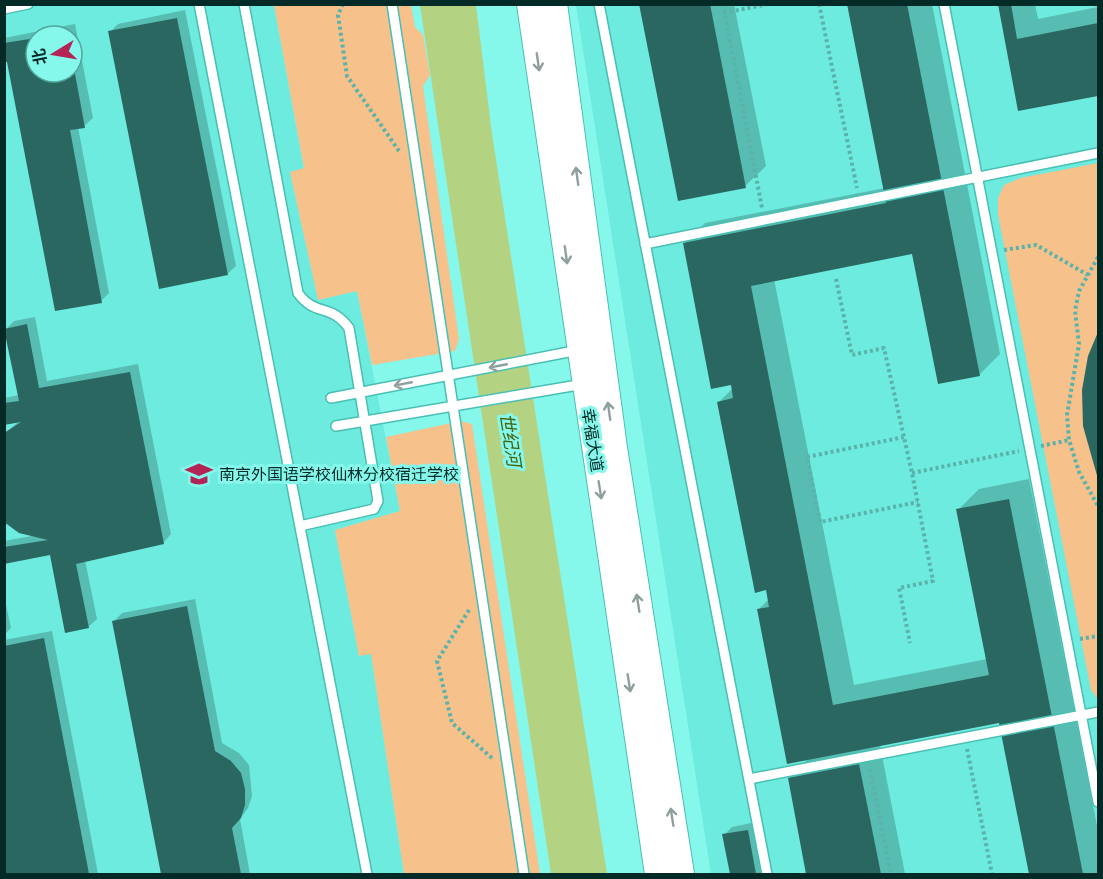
<svg xmlns="http://www.w3.org/2000/svg" width="1103" height="879" font-family="Quicksand,'Noto Sans SC',sans-serif">
<style>
.built{fill:#6debdf;fill-rule:evenodd}
.green{fill:#f6c18b}
.water{fill:#b3d383}
.shadow{fill:#0003;fill-rule:evenodd}
.building{fill:#2b6761}
.lines{fill:none;stroke-linecap:round;stroke-linejoin:round}
.lane-casing{stroke:#49bfb4;stroke-width:12}
.secondary-casing{stroke:#49bfb4;stroke-width:28}
.path{stroke:#5ab3aa;stroke-width:4;stroke-dasharray:3 3;stroke-linecap:butt}
.lane{stroke:#fff;stroke-width:9}
.secondary{stroke:#fff;stroke-width:26}
.oneway{stroke:#8e9f9d}
.labels{text-anchor:middle;stroke-width:6;stroke-linejoin:round;paint-order:stroke}
.street-label{font-size:16px;fill:#032a26;stroke:#86f7eb}
.poi-label{font-size:16px;fill:#032a26;stroke:#86f7eb;text-anchor:start}
.water-label{font-size:18px;font-style:italic;fill:#466107;stroke:#86f7eb}
</style>
<rect width="100%" height="100%" fill="#86f7eb"/>
<path class="built" d="M5,5H274L304,169L290,172L318,299L357,291L400,511L335,530L359,656L371,653L404,874H5ZM36,36H72V72H36Z
M576,5H1098V874H711Z"/>
<path class="green" d="M274,5H411L415,27L423,35L430,75L423,86L459,339L455,351L372,365L357,291L318,300L290,172L304,168Z
M1098,163V700L1091,690L998,215V198L1004,185L1020,178Z
M461,421L472,424L540,874H404L371,654L359,656L335,530L400,511L386,437Z"/>
<path class="water" d="M420,5H476L492,134L607,874H551Z"/>
<path class="shadow" d="M641,4H734L766,166L745,186Z
M849,4H932L1000,354L979,375L914,252L774,279L854,685L987,659L958,510L979,489L1029,479L1098,831V874H1030L1000,721L880,745L905,874H808L789,778L809,758L758,610L769,599L719,402L733,388L732,383L684,244L705,223L885,188Z
M999,4H1035L1038,19L1098,7V95L1019,110Z
M185,10L236,266L227,274L110,32L118,24Z
M75,24L93,118L84,126L78,127L109,293L101,301L8,60L4,61V38ZM36,36H72V72H36Z
M35,317L47,381L138,364L171,534L163,543L85,560L97,619L88,627L51,553L4,562V541L37,535L4,435L19,421L4,423V398L19,395L6,329L14,321Z
M1098,336V477L1090,357Z
M4,595L11,628L4,635Z
M195,599L222,743L239,753L249,765L252,796L248,808L240,819L250,874H163L114,621L122,613Z
M52,631L98,874H6L4,640Z
M756,822L766,874H732L724,835L732,827Z"/>
<path class="building" d="M639,4H710L746,188L678,201Z
M847,4H907L980,376L938,384L912,254L751,286L833,705L989,675L956,509L1009,499L1083,874H1029L999,723L787,764L757,609L769,607L766,590L755,593L717,402L733,398L731,385L711,389L683,243L886,203Z
M998,4H1011L1017,39L1098,23V96L1018,111Z
M177,18L228,275L159,289L108,31Z
M67,32L68,36H50V35Z
M36,38V72H72L73,63L85,128L70,130L102,303L55,311L7,62H4V43Z
M27,324L39,388L130,372L164,544L76,564L89,628L65,633L50,555L4,564V547L48,540L19,533L4,522V433L21,422L4,425V403L19,401L4,329Z
M1098,332V479L1083,426L1082,390L1088,356Z
M187,606L215,751L231,761L241,773L245,789V805L241,818L232,828L241,874H161L112,621Z
M44,638L89,874H4V646Z
M859,764L881,874H806L788,778Z
M748,830L756,874H730L722,834Z"/>
<g class="lines">
<defs>
<path id="lane" d="M199,4L367,874
M244,4L298,293C315,317 331,303 349,328L378,501L374,509L300,526
M392,4L524,874
M599,4L767,874
M944,4L1098,802
M4,9L28,4
M645,244L1098,153
M331,398L579,350
M336,426L584,384
M749,779L1098,712"/>
<path id="secondary" d="M530,4L658,874
M554,4L614,448L681,874"/>
</defs>
<use href="#lane" class="lane-casing"/>
<use href="#secondary" class="secondary-casing"/>
<path class="path" d="M343,4L338,15L347,76L399,151
M723,4L762,208
M819,4L857,188
M724,13L768,4
M1004,250L1036,245L1088,275
M1098,257L1079,291L1075,311L1079,344L1067,415L1069,440L1079,472L1098,506
M836,279L852,355L884,348L912,473L933,581L899,588L910,643
M904,437L807,457L820,522L918,502
M1041,446L1069,440
M912,473L1019,451
M469,610L437,661L452,723L492,758
M1080,639L1098,636
M967,749L992,874
M870,769L891,874"/>
<use href="#lane" class="lane"/>
<use href="#secondary" class="secondary"/>
</g>
<defs><path id="oneway-shaft" d="M-6 0H5M1.5-3L5.5 0L1.5 3" fill="none" stroke-width="1.6" stroke-linecap="round" stroke-linejoin="round" transform="scale(1.5)"/></defs>
<g class="oneway">
<use href="#oneway-shaft" transform="translate(538 62) rotate(82)"/>
<use href="#oneway-shaft" transform="translate(577 176) rotate(-98)"/>
<use href="#oneway-shaft" transform="translate(566 255) rotate(82)"/>
<use href="#oneway-shaft" transform="translate(498 366) rotate(169)"/>
<use href="#oneway-shaft" transform="translate(403 384) rotate(169)"/>
<use href="#oneway-shaft" transform="translate(609 411) rotate(-98)"/>
<use href="#oneway-shaft" transform="translate(600 490) rotate(81)"/>
<use href="#oneway-shaft" transform="translate(638 603) rotate(-99)"/>
<use href="#oneway-shaft" transform="translate(629 683) rotate(81)"/>
<use href="#oneway-shaft" transform="translate(672 817) rotate(-99)"/>
</g>
<defs>
<symbol id="school-bare" viewBox="-9 -9 18 18"><path d="M0-5L7-2L0 1L-7-2ZM-4 1L0 2.5L4 1V4Q0 6-4 4Z" fill="#b32355" stroke="#86f7eb" stroke-width="2.5" paint-order="stroke"/></symbol>
</defs>
<g fill-rule="evenodd">
<use href="#school-bare" x="180" y="455" width="38" height="38"/>
</g>
<g class="labels">
<g class="street-label">
<text transform="translate(593 440) rotate(81)" y="6">幸福大道</text>
</g>
<g class="poi-label">
<text x="219" y="480">南京外国语学校仙林分校宿迁学校</text>
</g>
<g class="water-label">
<text transform="translate(510 440) rotate(81)" y="6">世纪河</text>
</g>
</g>
<rect width="1103" height="879" fill="none" stroke="#032a26" stroke-width="12"/>
<g transform="translate(54 54) rotate(259)"><circle r="28" fill="#86f7eb" stroke="#52a59c" stroke-width="1.5"/>
<path d="M0-4.5L10 22L0 15L-10 22Z" fill="#b32355"/>
<text y="-9" font-size="16" font-weight="bold" text-anchor="middle" fill="#032a26">北</text>
</g>
</svg>
